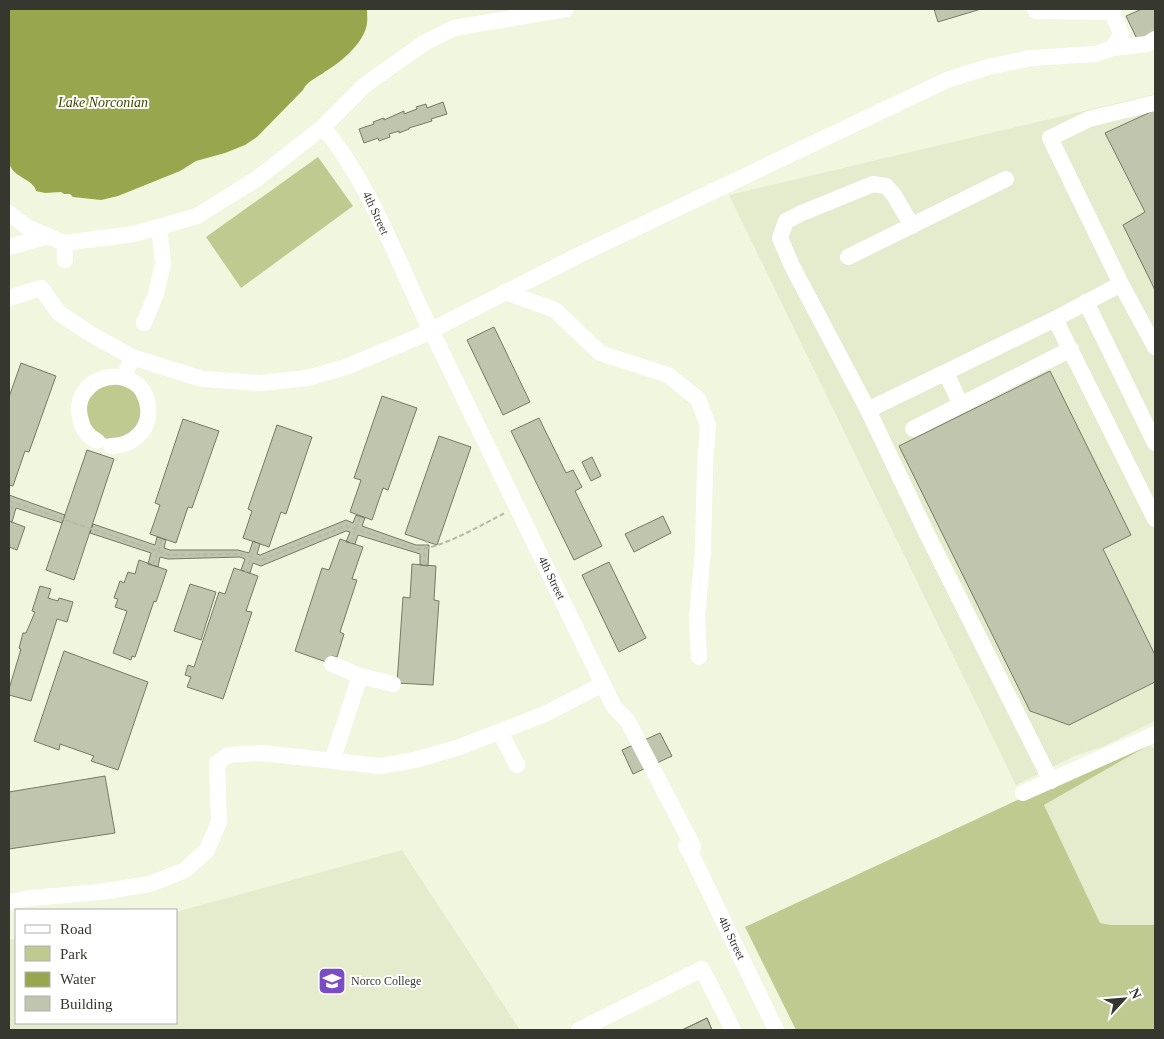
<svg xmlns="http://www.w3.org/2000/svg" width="1164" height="1039" font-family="'Times New Roman',serif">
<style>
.built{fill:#e5ecce}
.green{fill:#bfca91}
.water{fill:#98a64d}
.building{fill:#c0c5ae;stroke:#767a66}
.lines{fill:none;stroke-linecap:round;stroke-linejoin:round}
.path{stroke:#b6baa8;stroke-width:2;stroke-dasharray:5 2.5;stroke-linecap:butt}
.minor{stroke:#fff;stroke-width:16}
.labels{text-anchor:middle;stroke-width:4;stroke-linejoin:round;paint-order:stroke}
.street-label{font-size:12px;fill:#36382f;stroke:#fff}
.poi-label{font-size:12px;fill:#36382f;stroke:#fff;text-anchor:start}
.water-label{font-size:14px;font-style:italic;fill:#404802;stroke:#fff}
</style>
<rect width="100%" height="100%" fill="#f1f6df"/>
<path class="built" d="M1155,94V721L1102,747L1077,755L1016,785L729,195Z
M1149,745L1155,749V925H1112L1100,923L1044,805Z
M402,850L520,1030H9V940L16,939V1023H176V912Z"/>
<path class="green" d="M318,157L353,206L241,288L206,237Z
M114,382L134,391L143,412L134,433C107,442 109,443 88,425L86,403L100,386Z
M1149,745L1044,805L1100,923L1112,925H1155V1030H796L745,927L1022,798Z"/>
<path class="water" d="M9,9H367C367,15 368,22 366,28C361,45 341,62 326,71C317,78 308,80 303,90L257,137L245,145L225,153L196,161L180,171L118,196L101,200L73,197L70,194H64L61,192L45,193L36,191C34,179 13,178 9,163Z"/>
<path class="building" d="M934,9H981L938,22Z
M1142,9H1155V33L1138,41L1126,16Z
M443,102L447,114L431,119L432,121L409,128V129L399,133V131L389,134L390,137L379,141L378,138L364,143L359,129L374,124L373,122L384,118V120L404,111V114L417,109L416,107L426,104L427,108Z
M1155,110V290L1123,225L1145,212L1105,133Z
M494,327L530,402L503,415L467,340Z
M21,363L56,376L29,452L25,451L13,486L9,485V397Z
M1050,371L1131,535L1103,549L1155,655V682L1069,725L1030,711L899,446Z
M382,396L417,408L388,490L383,488L372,520L350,512L361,480L354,478Z
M539,418L566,473L573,470L582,487L575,491L602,546L574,560L511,431Z
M183,419L219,431L192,508L188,507L176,543L150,534L160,505L155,503Z
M277,425L312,437L286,514L281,512L269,547L243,538L252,511L248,509Z
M439,436L471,447L437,545L405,534Z
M87,450L114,459L74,580L46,570Z
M592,457L601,476L591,481L582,462Z
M9,495L65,515L62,523L16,508L12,522L9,521Z
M356,515L365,518L362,526L416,545H429L428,566L420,565V554L358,535L355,544L346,542L350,532L346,531L261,566L253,563L250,573L241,570L245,559L240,557L168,559L160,557L158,567L148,564L151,553L90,533L93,524L155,545L157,537L166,540L164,548L170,550H238L249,553L253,541L260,544L257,554L260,555L346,520L353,523Z
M663,516L671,533L634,552L625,534Z
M9,521L25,527L17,550L9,547Z
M340,539L363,547L352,579L357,580L340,632L344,634L337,657L332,656L329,663L295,651L322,568L329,570Z
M139,560L167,570L156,602L154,601L135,657L132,656L131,660L113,653L127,611L115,607L118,599L114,598L120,581L124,583L128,572L135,574Z
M609,562L646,638L619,652L582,575Z
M412,564L436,566L434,600L439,601L433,685L397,683L403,597L410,598Z
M234,568L258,576L246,611L252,612L223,699L187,687L191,677L185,675L188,665L194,667L219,592L225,594Z
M190,584L216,592L201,640L174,631Z
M40,586L51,589L48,598L58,601L59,598L73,602L67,622L57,619L31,701L9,695V689L21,649L19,648L23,633H26L35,612L32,611Z
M64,651L148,682L118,770L91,761L94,756L60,744L59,750L34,741Z
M660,733L672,756L633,774L622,750Z
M105,776L115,833L9,849V792Z
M707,1018L712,1030H682Z
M707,1018L712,1030H682Z"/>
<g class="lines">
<path class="path" d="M9,501L169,555L241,554L261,560L346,526L416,549C437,551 485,523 505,513
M9,517L14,503
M351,543L360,516
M153,565L162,538
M424,565V550L427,541
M246,572L257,543"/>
<path class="minor" d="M1035,9L1036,11L1113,12
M1113,48L1147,44L1155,39
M1155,103L1089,119L1050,138L1121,284L1155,347
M323,127C371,185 396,259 429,326C491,453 553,580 614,707L627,720L693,846L691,854
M9,213L27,227L64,243L134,234L197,216L258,178L323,127L365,85L424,43L454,28L566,9
M912,226L894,195L886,186L873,184L802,213L786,221L780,238L792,266L868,410L927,534L1051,781
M64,243L65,260
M9,247L48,236
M848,257L1006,179
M505,292L555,310L600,353L668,375L698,399L708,425L705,467L703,550L697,617L699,657
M9,298L41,288L59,313L89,333L132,357
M1086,302L1155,443
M1055,319L1155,519
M144,323L156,294L163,264L159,227
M946,373L961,405
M124,378L132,357L202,379L261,383L307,378L346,367L418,337L579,255L947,80L988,67L1031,58L1095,54L1113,48L1121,34L1111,9
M868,410L1055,319L1121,284
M913,429L1071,349
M97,441C89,437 83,430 81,421C66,373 143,358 148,407C151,430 132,446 111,446
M332,664L360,676L332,761
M360,676L393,684
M500,732L517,765
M1023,793L1155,734
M686,846L691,854L776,1030
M9,902L31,898L100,892L150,884L185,870L207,850L219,822L217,763L228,755L262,753L380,766L415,760L457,748L545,714L603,684
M579,1030L702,969L733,1030"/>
</g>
<defs>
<symbol id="university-square" viewBox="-11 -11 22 22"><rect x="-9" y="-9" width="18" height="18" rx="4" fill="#7a4dc6" stroke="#fff"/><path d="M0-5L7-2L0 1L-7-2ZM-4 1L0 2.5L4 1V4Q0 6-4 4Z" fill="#fff"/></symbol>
</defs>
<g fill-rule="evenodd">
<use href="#university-square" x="316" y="965" width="32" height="32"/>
</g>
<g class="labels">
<g class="street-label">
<text transform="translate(376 213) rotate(65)" y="4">4th Street</text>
<text transform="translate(552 578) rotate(64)" y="4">4th Street</text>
<text transform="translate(732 938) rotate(64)" y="4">4th Street</text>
</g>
<g class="poi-label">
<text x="351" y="985">Norco College</text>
</g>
<g class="water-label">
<text x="103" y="107">Lake Norconian</text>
</g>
</g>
<rect width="1164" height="1039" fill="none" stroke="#36382f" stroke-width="20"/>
<rect x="15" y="909" width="162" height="115" fill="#ffffff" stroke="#afafac"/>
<rect x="25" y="925" width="25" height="8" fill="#ffffff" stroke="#afafac"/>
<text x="60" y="934" font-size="15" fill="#36382f">Road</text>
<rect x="25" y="946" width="25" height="15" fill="#bfca91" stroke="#afafac"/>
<text x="60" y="959" font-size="15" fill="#36382f">Park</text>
<rect x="25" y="972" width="25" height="15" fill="#98a64d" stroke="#afafac"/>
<text x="60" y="984" font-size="15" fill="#36382f">Water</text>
<rect x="25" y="996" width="25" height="15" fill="#c0c5ae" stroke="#afafac"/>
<text x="60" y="1009" font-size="15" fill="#36382f">Building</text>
<g transform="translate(1124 999) rotate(64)" stroke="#ffffff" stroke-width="4" paint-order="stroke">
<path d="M0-4L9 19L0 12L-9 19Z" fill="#36382f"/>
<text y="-8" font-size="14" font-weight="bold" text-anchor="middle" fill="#36382f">N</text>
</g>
</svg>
